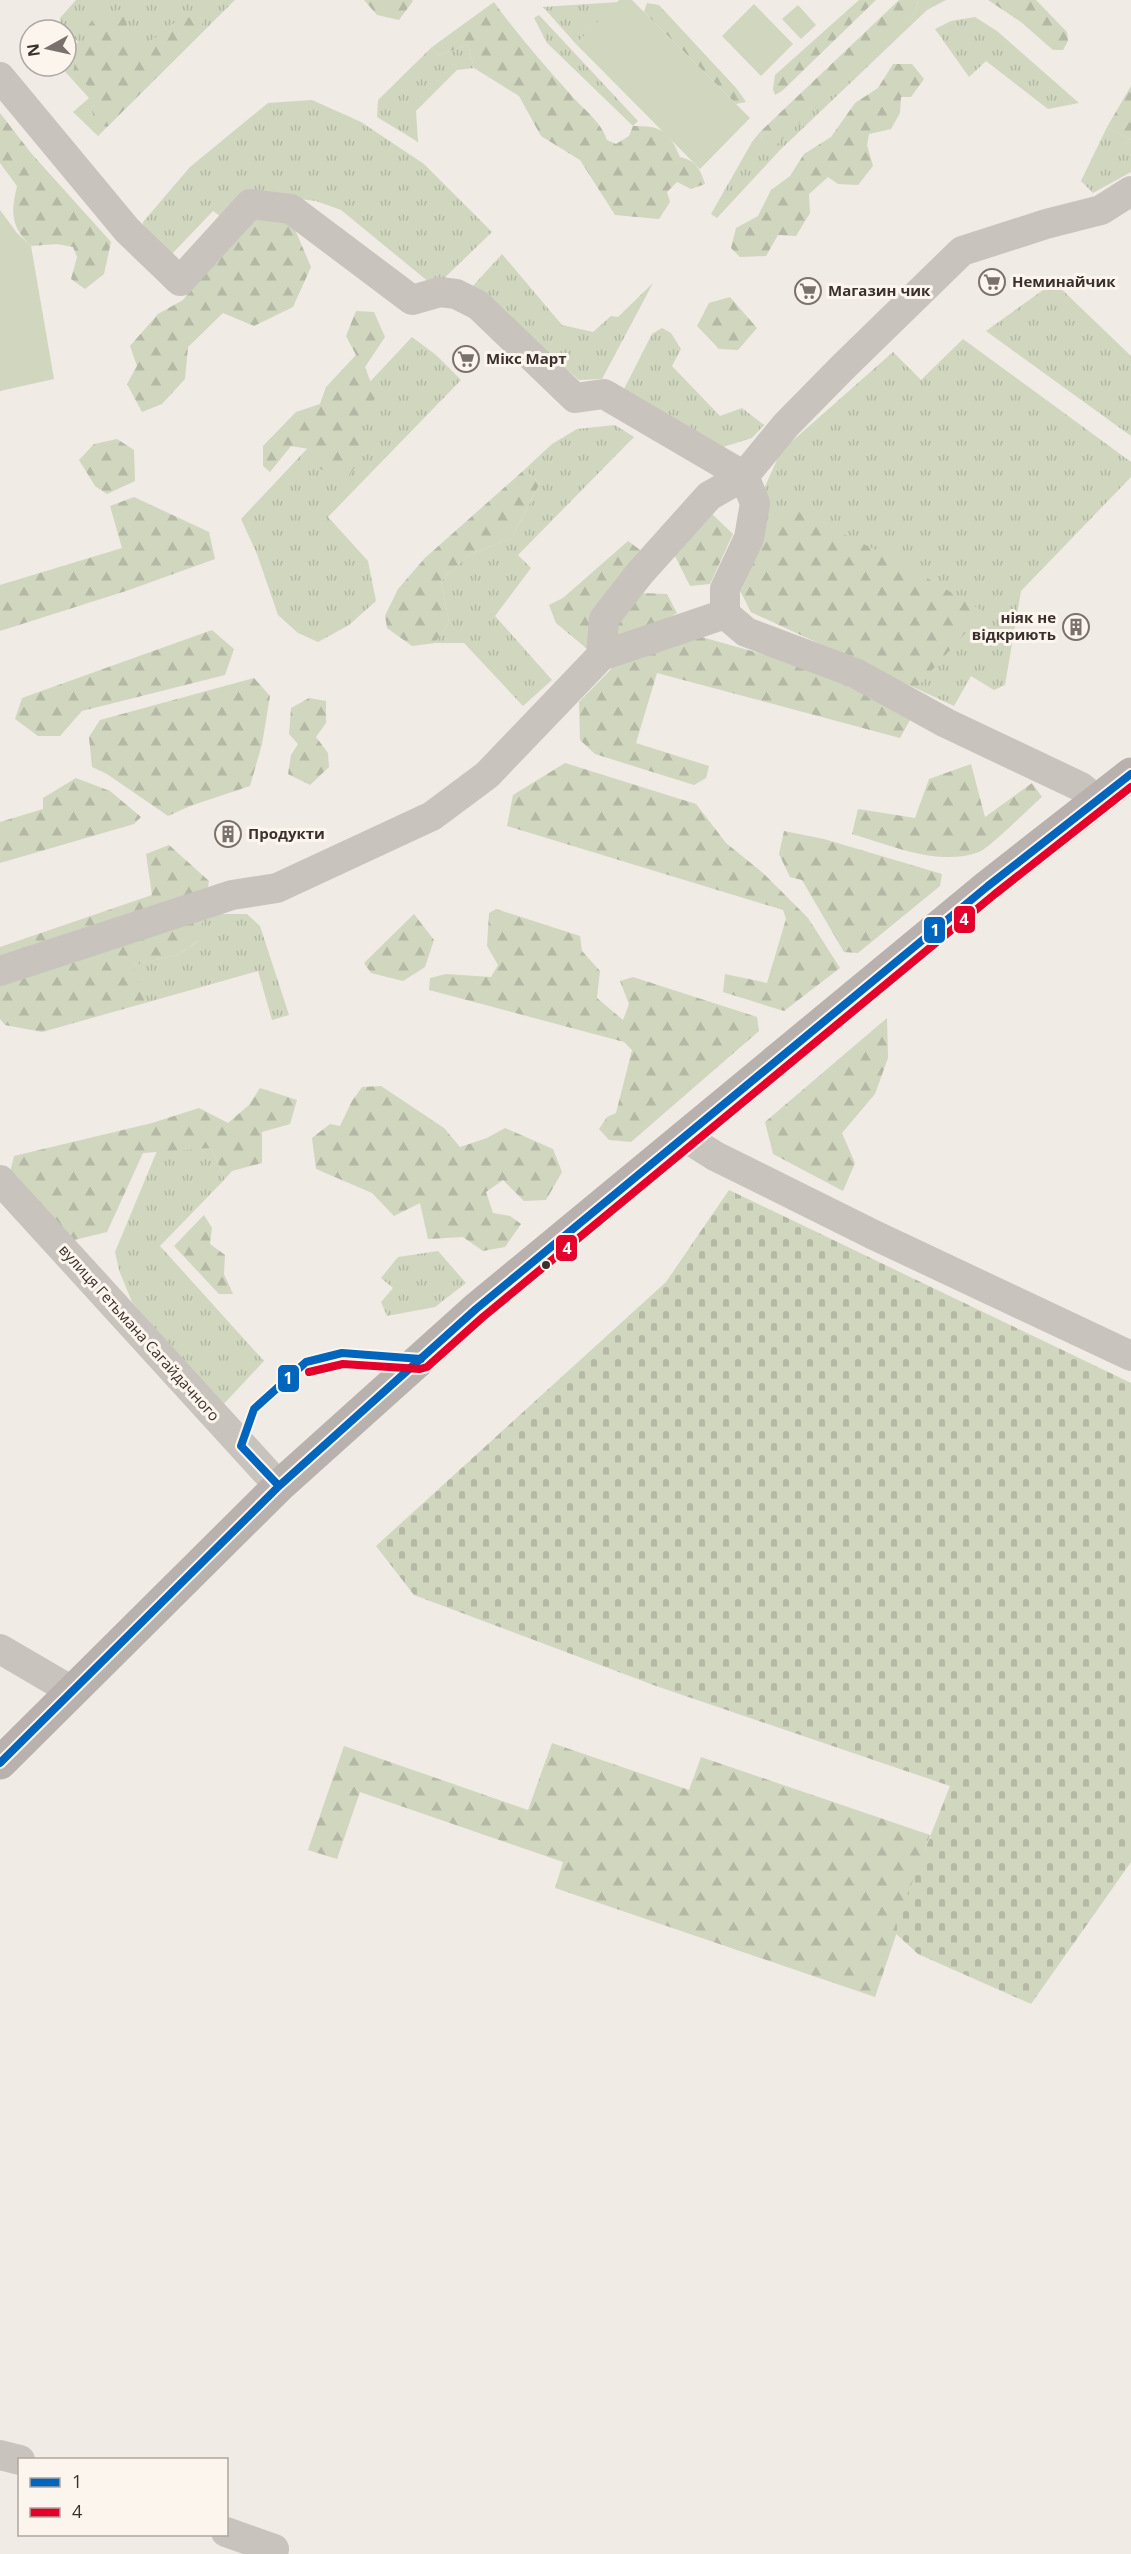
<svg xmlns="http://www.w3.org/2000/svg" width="1131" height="2554" font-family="'Open Sans',sans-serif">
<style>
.grass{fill:url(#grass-tufts)}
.forest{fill:url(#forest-firs)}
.cemetery{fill:url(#cemetery-stones)}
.garden{fill:#d1d6bf}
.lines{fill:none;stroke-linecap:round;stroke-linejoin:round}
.minor{stroke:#c9c3be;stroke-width:30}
.major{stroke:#b8b1ad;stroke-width:33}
.bus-1-casing{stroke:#fbf5ee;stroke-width:12}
.bus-2-casing{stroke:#fbf5ee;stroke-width:12}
.bus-1{stroke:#0065bd;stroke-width:8}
.bus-2{stroke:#e4002b;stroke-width:8}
.bus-dot{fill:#3b302b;stroke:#fbf5ee;stroke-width:2}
.labels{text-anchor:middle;stroke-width:6;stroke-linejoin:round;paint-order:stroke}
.poi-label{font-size:15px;font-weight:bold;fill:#3b302b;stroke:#fbf5ee;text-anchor:start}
.street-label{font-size:15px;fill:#3b302b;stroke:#fbf5ee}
.line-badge{stroke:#fbf5ee;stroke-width:2}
.badge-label{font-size:16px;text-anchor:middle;font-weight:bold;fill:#fff}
</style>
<defs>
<pattern id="grass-tufts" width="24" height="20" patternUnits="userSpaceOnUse" patternTransform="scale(1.5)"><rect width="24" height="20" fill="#d1d6bf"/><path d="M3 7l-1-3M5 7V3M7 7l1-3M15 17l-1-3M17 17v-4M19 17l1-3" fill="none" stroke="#b4b8a4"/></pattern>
<pattern id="forest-firs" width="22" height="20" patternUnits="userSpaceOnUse" patternTransform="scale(1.5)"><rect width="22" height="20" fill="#d1d6bf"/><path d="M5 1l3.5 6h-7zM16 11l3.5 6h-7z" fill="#b4b8a4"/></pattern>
<pattern id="cemetery-stones" width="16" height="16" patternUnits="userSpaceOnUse" patternTransform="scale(1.5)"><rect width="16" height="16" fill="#d1d6bf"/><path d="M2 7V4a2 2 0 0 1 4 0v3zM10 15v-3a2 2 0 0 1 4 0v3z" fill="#b4b8a4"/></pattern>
</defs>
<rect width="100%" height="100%" fill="#f0ebe5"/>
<path class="grass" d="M76,0H235L98,136L73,112L89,98L60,66H66V54L78,42L61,25L60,18Z
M918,0H946L927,10L780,150L717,218L711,214L752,142L760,132L766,148L916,12Z
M618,2L576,44L543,7Z
M539,15L638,121L633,126L547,43L534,18Z
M975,17L997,31L1079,103L1048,109L986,61L969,77L935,29L951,21Z
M468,44L474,68L457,70L416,111L418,142L377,117L378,100L432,47L438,56Z
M312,100L361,122L424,164L492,232L435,287L341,210L316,201L273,196L228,222L213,211L169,257L145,237L143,222L190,167L268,103Z
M1107,127L1131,140V172L1093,193L1081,181Z
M502,254L562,325L593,332L611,316L618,317L653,283L602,379L579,380L472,287Z
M1054,282L1131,356V436L986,331Z
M662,328L671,333L681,349L672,366L720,416L742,408L764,425L752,438L720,448L624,389L652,334Z
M412,337L436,355L461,380L328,517L368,561L376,601L349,625L318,642L298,633L278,615L257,554L241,519Z
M963,339L1131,462V477L1021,591L1005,685L994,690L971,676L954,706L751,612L741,592L764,538L762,493L781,451L893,352L921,380Z
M615,425L634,437L518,555L531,568L495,616L552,680L523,706L464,643H435L449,622L441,581L470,554L511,539L540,483L524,470L552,444L577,429Z
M203,914H247L260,926L289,1015L272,1020L258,971L145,1003L132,965L178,955L198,941Z
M211,1148L225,1179L160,1246L264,1361L219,1409L132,1302L119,1270L115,1252L157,1151Z
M438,1251L466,1283L435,1307L387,1316L381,1302L393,1288L381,1278L398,1257Z"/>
<path class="forest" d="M364,0H412L413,1L399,20L377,15Z
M859,0H876L782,91L775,95L773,89L775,75Z
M899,0H918L916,12L776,145L766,149L760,132Z
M988,0H1036L1067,32L1068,41L1063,50H1053L1021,22Z
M494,2C516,33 544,65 570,94C584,110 600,120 607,140L616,144L629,136L633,126C661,126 669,130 680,157C696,161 700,168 705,184L691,189L677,182L667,192L670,202L659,219L615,215L580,160L541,136L519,96L474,68L468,44L438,56L432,47Z
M647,3L659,5L737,89L746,102L736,104L644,12Z
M124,9L130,42C154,46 157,34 174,23C181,18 194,16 203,16L201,33L107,127L94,122L92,106L97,94L73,73L76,57L87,44L85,30L96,15Z
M893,64H912L924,79L911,97H901L900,113L891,129L869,134L867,145L873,166L858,185L838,184L828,177L809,194L810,213L796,236L778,235L766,256L740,257L731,248L736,228L758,216L771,190L790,176L804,154L831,137L855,103L878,88Z
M1131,86V140L1107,127Z
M0,113L31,153L111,242L104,274L85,289L71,279L77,257L73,247L57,244L31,246C10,226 11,212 17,186L0,163Z
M258,216L293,225L311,267L293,307L254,326L223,313L188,347L185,379L162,404L142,412L127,384L137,366L130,346L158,314L183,300L211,265Z
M730,297L757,328L738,350L719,349L697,326L709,303Z
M356,311L374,312L385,337L365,367L376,396L361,428L363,455L345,482L317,467L315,450L291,446L270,472L263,466V446L296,412L320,404L326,387L356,355L346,336Z
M117,439L134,450L135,481L107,494L95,486L79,460L94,444Z
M524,470L540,483L511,539L470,554L441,581L449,622L435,643L412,646L387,628L385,616L398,589L425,558Z
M134,497L209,532L215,559L129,590L0,631V585L122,548L110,506Z
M797,511L900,562L984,612L916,688L751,612L741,592L764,538Z
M711,513L733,534L710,584L690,586L671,548Z
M628,541L647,555L640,593L667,594L677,613L637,637L592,653L556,623L549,605L563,598Z
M212,630L234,649L225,675L82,711L60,736H38L15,719L22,698Z
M698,636L820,670L910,720L900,738L657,673L636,743L709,766L706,778L694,785L595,754L580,740L579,702L619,661Z
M254,678L270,696L262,744L250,786L190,806L168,816L107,774L92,767L89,737L100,720Z
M309,698L326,701V723L316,737L328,753L329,767L310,785L288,774L291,755L298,744L289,734L291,708Z
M565,763L696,804L726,843L763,873L808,918L840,968L784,1011L723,992L725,974L767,983L786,919L783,910L507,826L513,795Z
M971,764L985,817L1032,783L1042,797C1030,807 990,848 979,852C938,867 891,845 852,834L858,809L915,818L929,779Z
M76,778L110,791L141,817L134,824L0,863V822L43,809V798Z
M784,831L824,839L942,874L940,886L858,953L844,952L802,880L790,877L779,854Z
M169,845L209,881L199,940L178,955L133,965L145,1003L42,1032L5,1025L0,1019V947L152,895L146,854Z
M496,909L580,936L582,951L600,971L597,998L623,1020L629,1004L620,981L633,977L757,1017L759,1031L631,1142L609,1140L599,1129L607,1117L616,1113L632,1050L624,1042L429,990L430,978L446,974L491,977L498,965L487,946L489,913Z
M414,914L434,940L425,967L403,981L371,973L364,963Z
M887,1018L888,1058L875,1094L842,1133L855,1163L843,1191L773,1154L765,1122Z
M381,1086L444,1128L460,1147L487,1138L505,1128L553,1149L562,1172L546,1200L524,1201L503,1180L486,1192L493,1213L510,1216L521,1224L505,1247L483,1251L463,1237L428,1239L420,1203L394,1216L372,1193L316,1169L312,1138L330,1124L340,1126L352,1101L362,1087Z
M260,1088L297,1100L290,1124L262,1132V1163L232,1171L225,1179L211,1148L143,1153L107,1232L74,1240L10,1172L14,1156L152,1123L199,1108L228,1123L249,1105Z
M204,1215L212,1228L210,1244L225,1255L224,1274L233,1294H219L174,1246Z
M552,1743L689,1790L701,1757L930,1835L875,1997L555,1888L563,1862L360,1792L337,1859L308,1850L344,1746L528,1810Z"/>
<path class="cemetery" d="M729,1190L1131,1383V1862L1031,2004L918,1954L893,1931L950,1786L656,1686L414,1595L376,1546L666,1282Z"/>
<path class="garden" d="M619,0H632L750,118L700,169L576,44Z
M754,4L793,44L761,76L722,36Z
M798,5L816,25L801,39L782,19Z
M0,210L17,233L31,246L54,379L0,391Z"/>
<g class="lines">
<path class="minor" d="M0,77L127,230L180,281L250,204L291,209L412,300L440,292L456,294L478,305L575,398L604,394L744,476L755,503L749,538L725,589V614L746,632L855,673L946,723L1081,787L1098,801
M601,656L604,619L640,573L709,496L744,476L786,425L843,367L962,251L1046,224L1101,210L1131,191
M0,971L232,895L277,888L432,816L487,775L601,656L725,614
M685,1137L715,1156L874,1235L1131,1356
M0,1180L279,1486
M0,1649L72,1691
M0,2455L20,2460
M226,2532L274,2549"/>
<path class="major" d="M0,1763L279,1486L476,1309L988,886L1131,774"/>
<defs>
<path id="bus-1" d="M279,1486L241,1446L254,1409L306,1362L342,1353L421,1359
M0,1763L279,1486L476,1309L988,886L1131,774"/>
<path id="bus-2" d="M309,1372L343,1364L420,1369L427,1367L483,1317L995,894L1131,787"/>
</defs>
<use href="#bus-1" class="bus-1-casing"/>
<use href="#bus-2" class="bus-2-casing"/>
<use href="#bus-1" class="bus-1"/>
<use href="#bus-2" class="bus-2"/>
</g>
<defs>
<symbol id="supermarket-ring" viewBox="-11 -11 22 22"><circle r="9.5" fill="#fbf5ee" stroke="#7a716c" stroke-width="1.5"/><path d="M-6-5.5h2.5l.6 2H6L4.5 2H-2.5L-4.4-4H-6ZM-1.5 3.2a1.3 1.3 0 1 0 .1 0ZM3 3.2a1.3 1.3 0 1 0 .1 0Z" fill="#7a716c"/></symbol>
<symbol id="building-ring" viewBox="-11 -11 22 22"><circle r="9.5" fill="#fbf5ee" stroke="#7a716c" stroke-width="1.5"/><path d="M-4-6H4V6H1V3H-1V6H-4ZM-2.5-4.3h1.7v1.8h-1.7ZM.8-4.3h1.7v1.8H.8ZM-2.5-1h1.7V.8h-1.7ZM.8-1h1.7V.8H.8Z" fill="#7a716c"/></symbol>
</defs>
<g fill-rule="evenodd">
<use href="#supermarket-ring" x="977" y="267" width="30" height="30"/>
<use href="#supermarket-ring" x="793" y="276" width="30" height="30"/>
<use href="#supermarket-ring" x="451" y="344" width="30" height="30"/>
<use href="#building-ring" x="1061" y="612" width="30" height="30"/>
<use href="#building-ring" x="213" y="819" width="30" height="30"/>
</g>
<circle class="bus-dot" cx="546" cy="1265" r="5"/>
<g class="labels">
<g class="poi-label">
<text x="1012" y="287">Неминайчик</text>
<text x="828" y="296">Магазин чик</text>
<text x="486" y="364">Мікс Март</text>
<text x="1056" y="623" text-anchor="end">ніяк не<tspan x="1056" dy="17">відкриють</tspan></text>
<text x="248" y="839">Продукти</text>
</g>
<g class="street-label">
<text transform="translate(139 1333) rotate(48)" y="5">вулиця Гетьмана Сагайдачного</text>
</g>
</g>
<g class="line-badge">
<rect x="953" y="905" width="23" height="29" rx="6" fill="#e4002b"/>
<rect x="923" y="916" width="23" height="28" rx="6" fill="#0065bd"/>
<rect x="555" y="1234" width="23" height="28" rx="6" fill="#e4002b"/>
<rect x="277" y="1364" width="23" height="29" rx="6" fill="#0065bd"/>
</g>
<g class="badge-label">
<text x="964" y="925">4</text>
<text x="935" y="936">1</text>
<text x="567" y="1254">4</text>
<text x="288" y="1384">1</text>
</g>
<rect x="18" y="2458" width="210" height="78" fill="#fbf5ee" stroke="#aea6a0" stroke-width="1.5"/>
<rect x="30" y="2478" width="30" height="9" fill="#0065bd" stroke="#aea6a0" stroke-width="1.5"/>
<text x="72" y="2488" font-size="18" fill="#3b302b">1</text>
<rect x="30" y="2508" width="30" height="9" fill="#e4002b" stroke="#aea6a0" stroke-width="1.5"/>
<text x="72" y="2518" font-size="18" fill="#3b302b">4</text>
<g transform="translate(48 48) rotate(262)"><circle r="28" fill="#fbf5ee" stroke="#aea6a0" stroke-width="1.5"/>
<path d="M0-4.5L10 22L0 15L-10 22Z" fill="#7a716c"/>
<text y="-9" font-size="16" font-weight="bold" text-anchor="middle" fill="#3b302b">N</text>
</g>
</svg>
